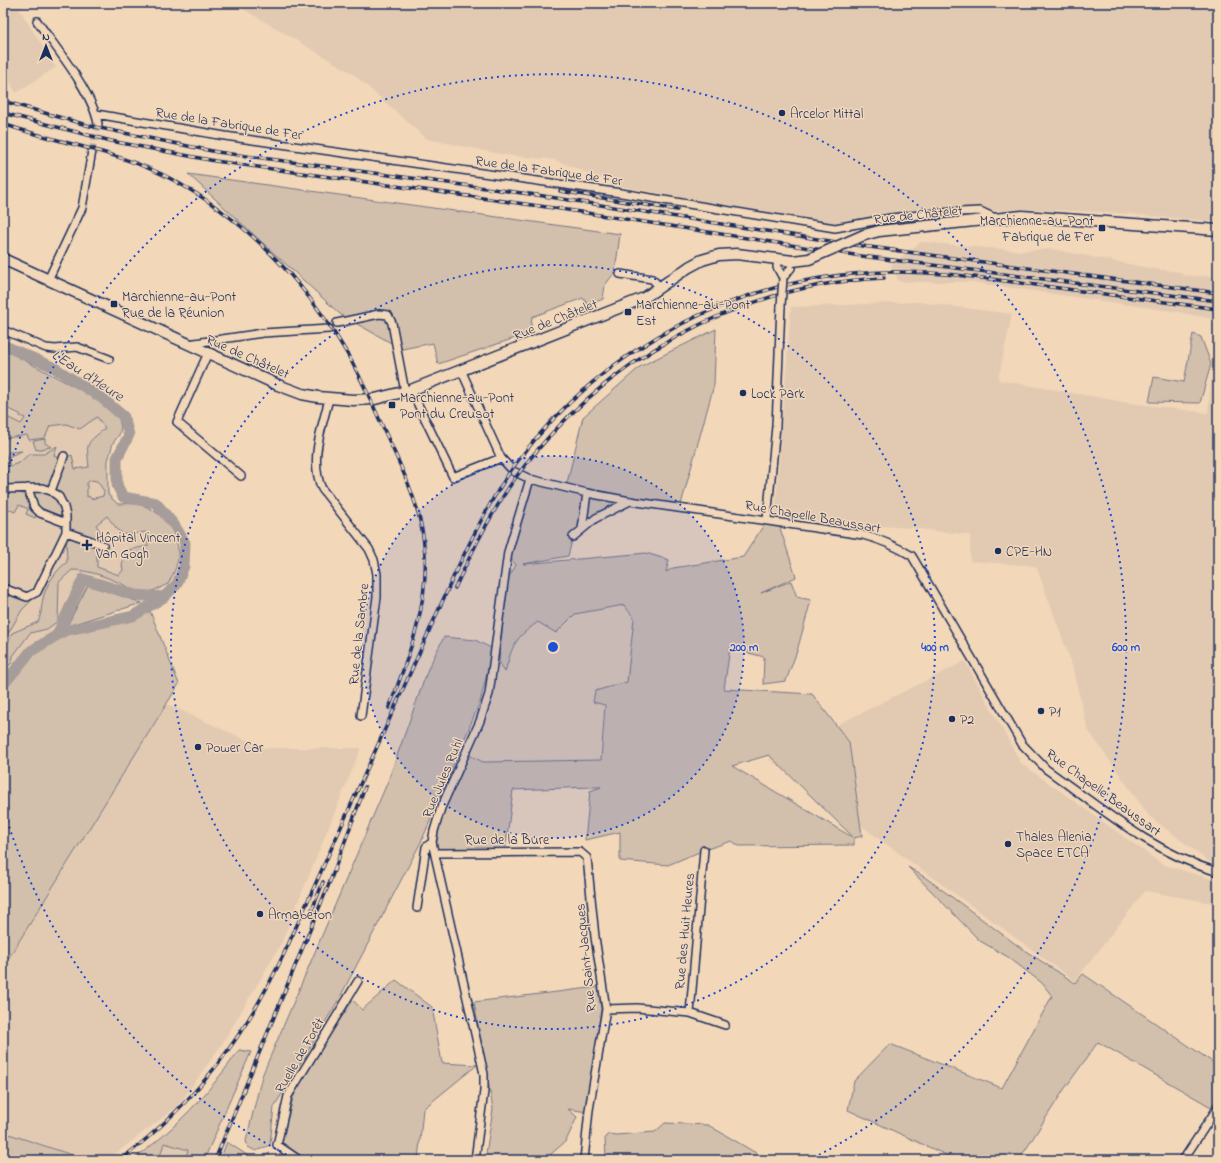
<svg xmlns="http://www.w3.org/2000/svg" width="1221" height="1163" font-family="'Indie Flower',sans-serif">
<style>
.built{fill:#e2cab2}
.green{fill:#d2bfac;stroke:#767785;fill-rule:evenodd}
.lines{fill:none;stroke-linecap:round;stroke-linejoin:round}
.river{stroke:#a69c99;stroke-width:11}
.minor-tunnel{stroke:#c7b5a7;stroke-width:7;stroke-dasharray:7 3.5;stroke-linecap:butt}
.minor-casing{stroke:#1b2f5e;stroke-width:10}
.secondary-casing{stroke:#1b2f5e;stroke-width:13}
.minor{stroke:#f2d7b9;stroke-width:7}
.secondary{stroke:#f2d7b9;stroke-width:10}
.rail-casing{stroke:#1b2f5e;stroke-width:3.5}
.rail{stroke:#f2d7b9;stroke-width:2;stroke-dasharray:6;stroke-linecap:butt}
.minor-bridge-casing{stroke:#1b2f5e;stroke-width:10;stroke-linecap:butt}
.secondary-bridge-casing{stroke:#1b2f5e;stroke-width:13;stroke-linecap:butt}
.minor-bridge{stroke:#f2d7b9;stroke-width:7}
.secondary-bridge{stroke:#f2d7b9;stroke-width:10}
.ring{fill:none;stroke:#1d4ed8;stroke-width:2;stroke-dasharray:2 4}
.poi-dot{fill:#1b2f5e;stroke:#f2d7b9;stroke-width:1.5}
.labels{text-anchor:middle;stroke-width:3;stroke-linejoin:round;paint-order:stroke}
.poi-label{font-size:14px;fill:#1b2f5e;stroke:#f2d7b9;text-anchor:start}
.street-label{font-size:14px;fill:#1b2f5e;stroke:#f2d7b9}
.water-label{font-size:15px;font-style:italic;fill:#37456a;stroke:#f2d7b9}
.centre{fill:#1d4ed8;stroke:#f2d7b9;stroke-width:2}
.ring-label{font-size:12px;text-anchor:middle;font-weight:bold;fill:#1d4ed8;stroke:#f2d7b9;stroke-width:3;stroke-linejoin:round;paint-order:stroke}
</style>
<rect width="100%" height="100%" fill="#f2d7b9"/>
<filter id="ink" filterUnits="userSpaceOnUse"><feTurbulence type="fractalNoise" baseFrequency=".025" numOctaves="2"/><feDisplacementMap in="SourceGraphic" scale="8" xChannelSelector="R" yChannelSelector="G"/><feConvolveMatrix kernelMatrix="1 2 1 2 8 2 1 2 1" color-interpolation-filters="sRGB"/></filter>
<g filter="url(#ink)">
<path class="built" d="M3,3H29L19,9L56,67L16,93L3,71Z
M233,3H1218V222L1118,213L1024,209L931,216L848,226L779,217L620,186L555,160L505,155L427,139L352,73Z
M921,242L1022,251L1052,249L1154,269L1182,272V275L1218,277V865L1211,863L1149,816L1088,730L1071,662L1036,566L970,561V535L911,528L830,523L775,514L791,307L918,302L1012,314L998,380L1130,403L1208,413L1217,320L1178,312L971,282H899L891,265Z
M79,399L119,419L104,469L105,485L118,506L140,513L167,583L155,598L54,633L3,687V408L42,425Z
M613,603L624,605L637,626L632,682L600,693L604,708L601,761L483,762L469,755L489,705L497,671L500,648L514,627Z
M965,661L1021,763L1162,864L1218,881V904L1145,891L1075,981L769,759Z
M167,704L264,748H361L281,944L222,1044L178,1106L107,1160H87L3,1132V967Z
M164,1143L188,1150L185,1160H159Z"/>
<path class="green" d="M188,174L620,234L615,272L605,285L603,299L588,305L583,298L532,317L530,333L438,364L433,343L402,349L341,315Z
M716,329L714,385L680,508L623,500L573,537L568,556L523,564L646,553L669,560L666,572L673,568L743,557L767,520L778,522L796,577L761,593L791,581L797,597L811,600L797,651L786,681L763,684L764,657L730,648L724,689L812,694L849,742L862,836L854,838V845L739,846L732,841L704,850L668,865L620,861V832L585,840L590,791L601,787H591L513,790L505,852L435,853L443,805L469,755L483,762L601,760L605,705L593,702L595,691L627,682L634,618L624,605L575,614L556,633L538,622C514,639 513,644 505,672L499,662L507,580L516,565L508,555L530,479L566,487L583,417L641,366ZM769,755L852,836V837L732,766Z
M1193,334L1201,337L1211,364L1200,403L1149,402L1154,377L1184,382Z
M3,349L92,396L111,408L119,418L121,428L119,435L113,443L108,461V495L118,504C124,504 131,503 136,504C160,507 181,534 178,558C177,567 173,575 168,584C161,587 151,593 142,593C133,592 127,586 120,583C104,576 88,570 72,570L59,582L58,621L47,629L30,633L13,656L12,663L3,669V656L12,633L38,622C42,613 41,607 43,598C46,585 56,570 67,562L66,539L70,537L97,546V567L119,575L123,570L122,564L127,550L148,546L146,532C120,536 123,537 107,516L96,525L104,537L98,541L70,530L56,486L67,457L72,455L75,469L89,467C86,440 86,445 105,428L97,417L80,429L66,424L50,426L45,438L29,440L27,435L7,438L3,436V415L21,424L25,418L20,416V414L3,407ZM91,480L97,481L104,491L103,496L91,499L89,496L87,497V483Z
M45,439V443L51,447L36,450L33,441Z
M57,446L54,455C64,462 54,480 45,486L3,487V466L9,452L22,451L10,456L8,461L10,466L19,463L29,454H44Z
M35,491C52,490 60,502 63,517L39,507L34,493Z
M3,492H18L25,495L30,508L36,515L35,518L26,514L28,509L19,505L15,512L3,507Z
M88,585L142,603L67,626Z
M3,591L24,600H32L22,610L3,642Z
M148,606L179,684L3,967V685L26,657L64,631L107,623Z
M444,637L475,640L493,649L480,702L422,840L339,999L274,1107L270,1145L256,1151L248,1147L246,1141L262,1076L388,781L428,669Z
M908,867L926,878L1021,948L1075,983L1083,974L1214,1063L1218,1058V1096L1211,1107L1098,1042L1063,1091L1019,1160H957L848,1110L854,1081L890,1044L1002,1088L1052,996L1042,983L1008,957L980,941Z
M396,980L432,1007L442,1063L477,1065L423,1109L418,1160H307L282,1142L293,1098L304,1074L353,1000L362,1010Z
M598,987L601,1009L587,1112L568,1109L577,1117L566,1141L551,1154V1160H485L493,1109L474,1002Z
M239,1050L251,1052L204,1160H185L188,1150L164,1143L159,1160H132C174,1131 210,1092 239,1050Z
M665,1123L708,1125L768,1160H606L605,1137L609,1134L616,1135L655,1132Z
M3,1132L87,1160H3Z
M227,1142L253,1159L270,1153L267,1160H220Z"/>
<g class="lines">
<path class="river" d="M3,345L53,367L102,398L124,417L129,435L117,458V485L123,497L156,503L175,526L185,543L184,566L177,584L164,597L133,616L64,631L31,651L3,685
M57,635L83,579L135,595L164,597"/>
<path class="minor-tunnel" d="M92,151L98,124"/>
<defs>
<path id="minor" d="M37,21C56,48 93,93 98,124
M96,114L225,136L621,193L835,228L891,218L939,213L980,211L995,218
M778,259L777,267L783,278L791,268L793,261
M620,274L652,279L660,287
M48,280L82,208L92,151
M337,323L379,314L388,315L392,323L405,392
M3,330L46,348L55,349L77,347L109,359
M188,344L263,333L329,329
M208,353L177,422L241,476
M462,372L501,458L513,471L530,479L587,493L630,501L863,535C882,540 896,546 912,556L1022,744L1046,769C1101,808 1153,853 1218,872
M411,390L453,477L501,458
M329,399C322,427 309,461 322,489L369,549L374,560L377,574V597L361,716
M28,488L34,507L40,513L66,523
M3,489L42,488L51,491L59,497L64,507L66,516V532L37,592L27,597L3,588
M51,491L64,456
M767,520L776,426L781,306
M582,529L587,493
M66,532L103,545
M573,537L596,518L630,501
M435,853L580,852L587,858L595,937L606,1009L589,1110L584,1160
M417,908L426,847L432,842
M606,1009L637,1008L690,1013L725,1025
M690,1013L704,850
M299,1160L277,1145L288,1096L358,981
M475,1160L484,1091V1074L432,842L434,831L441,808L480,721L489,694L508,552L530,479
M1183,1160L1218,1107"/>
<path id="secondary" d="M864,235L879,231L1022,216L1218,230
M3,259L278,385L302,394L318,397L353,400L375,399L411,390L644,298L689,267L702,260L719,255L737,254L793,261"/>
</defs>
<use href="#minor" class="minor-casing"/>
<use href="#secondary" class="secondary-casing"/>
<use href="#minor" class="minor"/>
<use href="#secondary" class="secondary"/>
<defs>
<path id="rail" d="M3,101L90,126L217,152L537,195L862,246L1218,293
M3,113L111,141L215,161L561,209L861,256L1218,301
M3,124C61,144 120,151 175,181C246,220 304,281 345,350C361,376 373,406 386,434C402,469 420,504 424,544C431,600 409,656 389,708
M560,191L677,210
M455,588C472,551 492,511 516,477C602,360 739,284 884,278
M312,910L323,882
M120,1160C197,1102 248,1033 288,945L456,571C474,534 492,496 517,462C605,345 743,274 890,272C939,271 988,279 1036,285C1097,293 1157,301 1218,309
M215,1160L331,879L365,787"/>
</defs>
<use href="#rail" class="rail-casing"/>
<use href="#rail" class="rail"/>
<defs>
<path id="minor-bridge" d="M781,306L783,278"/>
<path id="secondary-bridge" d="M793,261L809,259L864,235"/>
</defs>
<use href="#minor-bridge" class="minor-bridge-casing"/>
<use href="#secondary-bridge" class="secondary-bridge-casing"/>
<use href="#minor-bridge" class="minor-bridge"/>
<use href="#secondary-bridge" class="secondary-bridge"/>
</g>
</g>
<circle cx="553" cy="647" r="191" fill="#1d4ed8" fill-opacity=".12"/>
<g class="ring">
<circle cx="553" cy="647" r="191"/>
<circle cx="553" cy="647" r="382"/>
<path d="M297 1160A573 573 0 0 1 4 810M4 484A573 573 0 1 1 809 1160"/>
</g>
<g class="poi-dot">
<circle cx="782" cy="113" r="4"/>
<rect x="1098" y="224" width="8" height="8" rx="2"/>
<rect x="110" y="300" width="8" height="8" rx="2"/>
<rect x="624" y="308" width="8" height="8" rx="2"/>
<circle cx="743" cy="393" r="4"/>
<rect x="388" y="401" width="8" height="8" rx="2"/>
<path d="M85 539h4v4h4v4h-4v4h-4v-4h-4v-4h4z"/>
<circle cx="998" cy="551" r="4"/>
<circle cx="1041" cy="711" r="4"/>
<circle cx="952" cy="719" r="4"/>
<circle cx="198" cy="747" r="4"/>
<circle cx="1008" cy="844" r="4"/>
<circle cx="260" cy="914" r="4"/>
</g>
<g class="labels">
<g class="poi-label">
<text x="790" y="118">Arcelor Mittal</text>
<text x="1094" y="225" text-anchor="end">Marchienne-au-Pont<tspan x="1094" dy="16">Fabrique de Fer</tspan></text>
<text x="122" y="301">Marchienne-au-Pont<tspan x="122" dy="16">Rue de la Réunion</tspan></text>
<text x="636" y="309">Marchienne-au-Pont<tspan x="636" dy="16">Est</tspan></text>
<text x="751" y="398">Lock Park</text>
<text x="400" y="402">Marchienne-au-Pont<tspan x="400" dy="16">Pont du Creusot</tspan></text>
<text x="96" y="542">Hôpital Vincent<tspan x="96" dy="16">Van Gogh</tspan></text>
<text x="1006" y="556">CPE-HN</text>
<text x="1049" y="716">P1</text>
<text x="960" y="724">P2</text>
<text x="206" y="752">Power Car</text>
<text x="1016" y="841">Thales Alenia<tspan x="1016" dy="16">Space ETCA</tspan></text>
<text x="268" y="919">Armabeton</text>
</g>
<g class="street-label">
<text transform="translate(229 123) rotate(9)" y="5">Rue de la Fabrique de Fer</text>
<text transform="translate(549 170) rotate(8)" y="5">Rue de la Fabrique de Fer</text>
<text transform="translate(918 214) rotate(-6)" y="5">Rue de Châtelet</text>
<text transform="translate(555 319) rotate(-22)" y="5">Rue de Châtelet</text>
<text transform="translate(248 356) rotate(24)" y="5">Rue de Châtelet</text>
<text transform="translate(813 516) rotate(10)" y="5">Rue Chapelle Beaussart</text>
<text transform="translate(358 634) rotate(-84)" y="5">Rue de la Sambre</text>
<text transform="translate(442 778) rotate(-67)" y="5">Rue Jules Ruhl</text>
<text transform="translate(1104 792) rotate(36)" y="5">Rue Chapelle Beaussart</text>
<text x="507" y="844">Rue de la Bure</text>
<text transform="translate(684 931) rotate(-85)" y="5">Rue des Huit Heures</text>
<text transform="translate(585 958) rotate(-96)" y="5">Rue Saint-Jacques</text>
<text transform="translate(299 1055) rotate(-60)" y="5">Ruelle de Forêt</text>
</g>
<g class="water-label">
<text transform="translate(88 375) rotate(33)" y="5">L'Eau d'Heure</text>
</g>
</g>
<circle cx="553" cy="647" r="6" class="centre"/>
<g class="ring-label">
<text x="744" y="651">200 m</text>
<text x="935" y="651">400 m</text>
<text x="1126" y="651">600 m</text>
</g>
<rect width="1221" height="1163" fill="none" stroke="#f2d7b9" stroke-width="16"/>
<rect x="8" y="8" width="1205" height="1147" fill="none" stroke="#1b2f5e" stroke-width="1.5" filter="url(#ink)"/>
<g transform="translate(46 46)" stroke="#f2d7b9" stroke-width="3" paint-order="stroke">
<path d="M0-3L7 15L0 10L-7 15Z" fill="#1b2f5e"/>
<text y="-6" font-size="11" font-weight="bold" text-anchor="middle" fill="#1b2f5e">N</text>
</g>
</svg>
